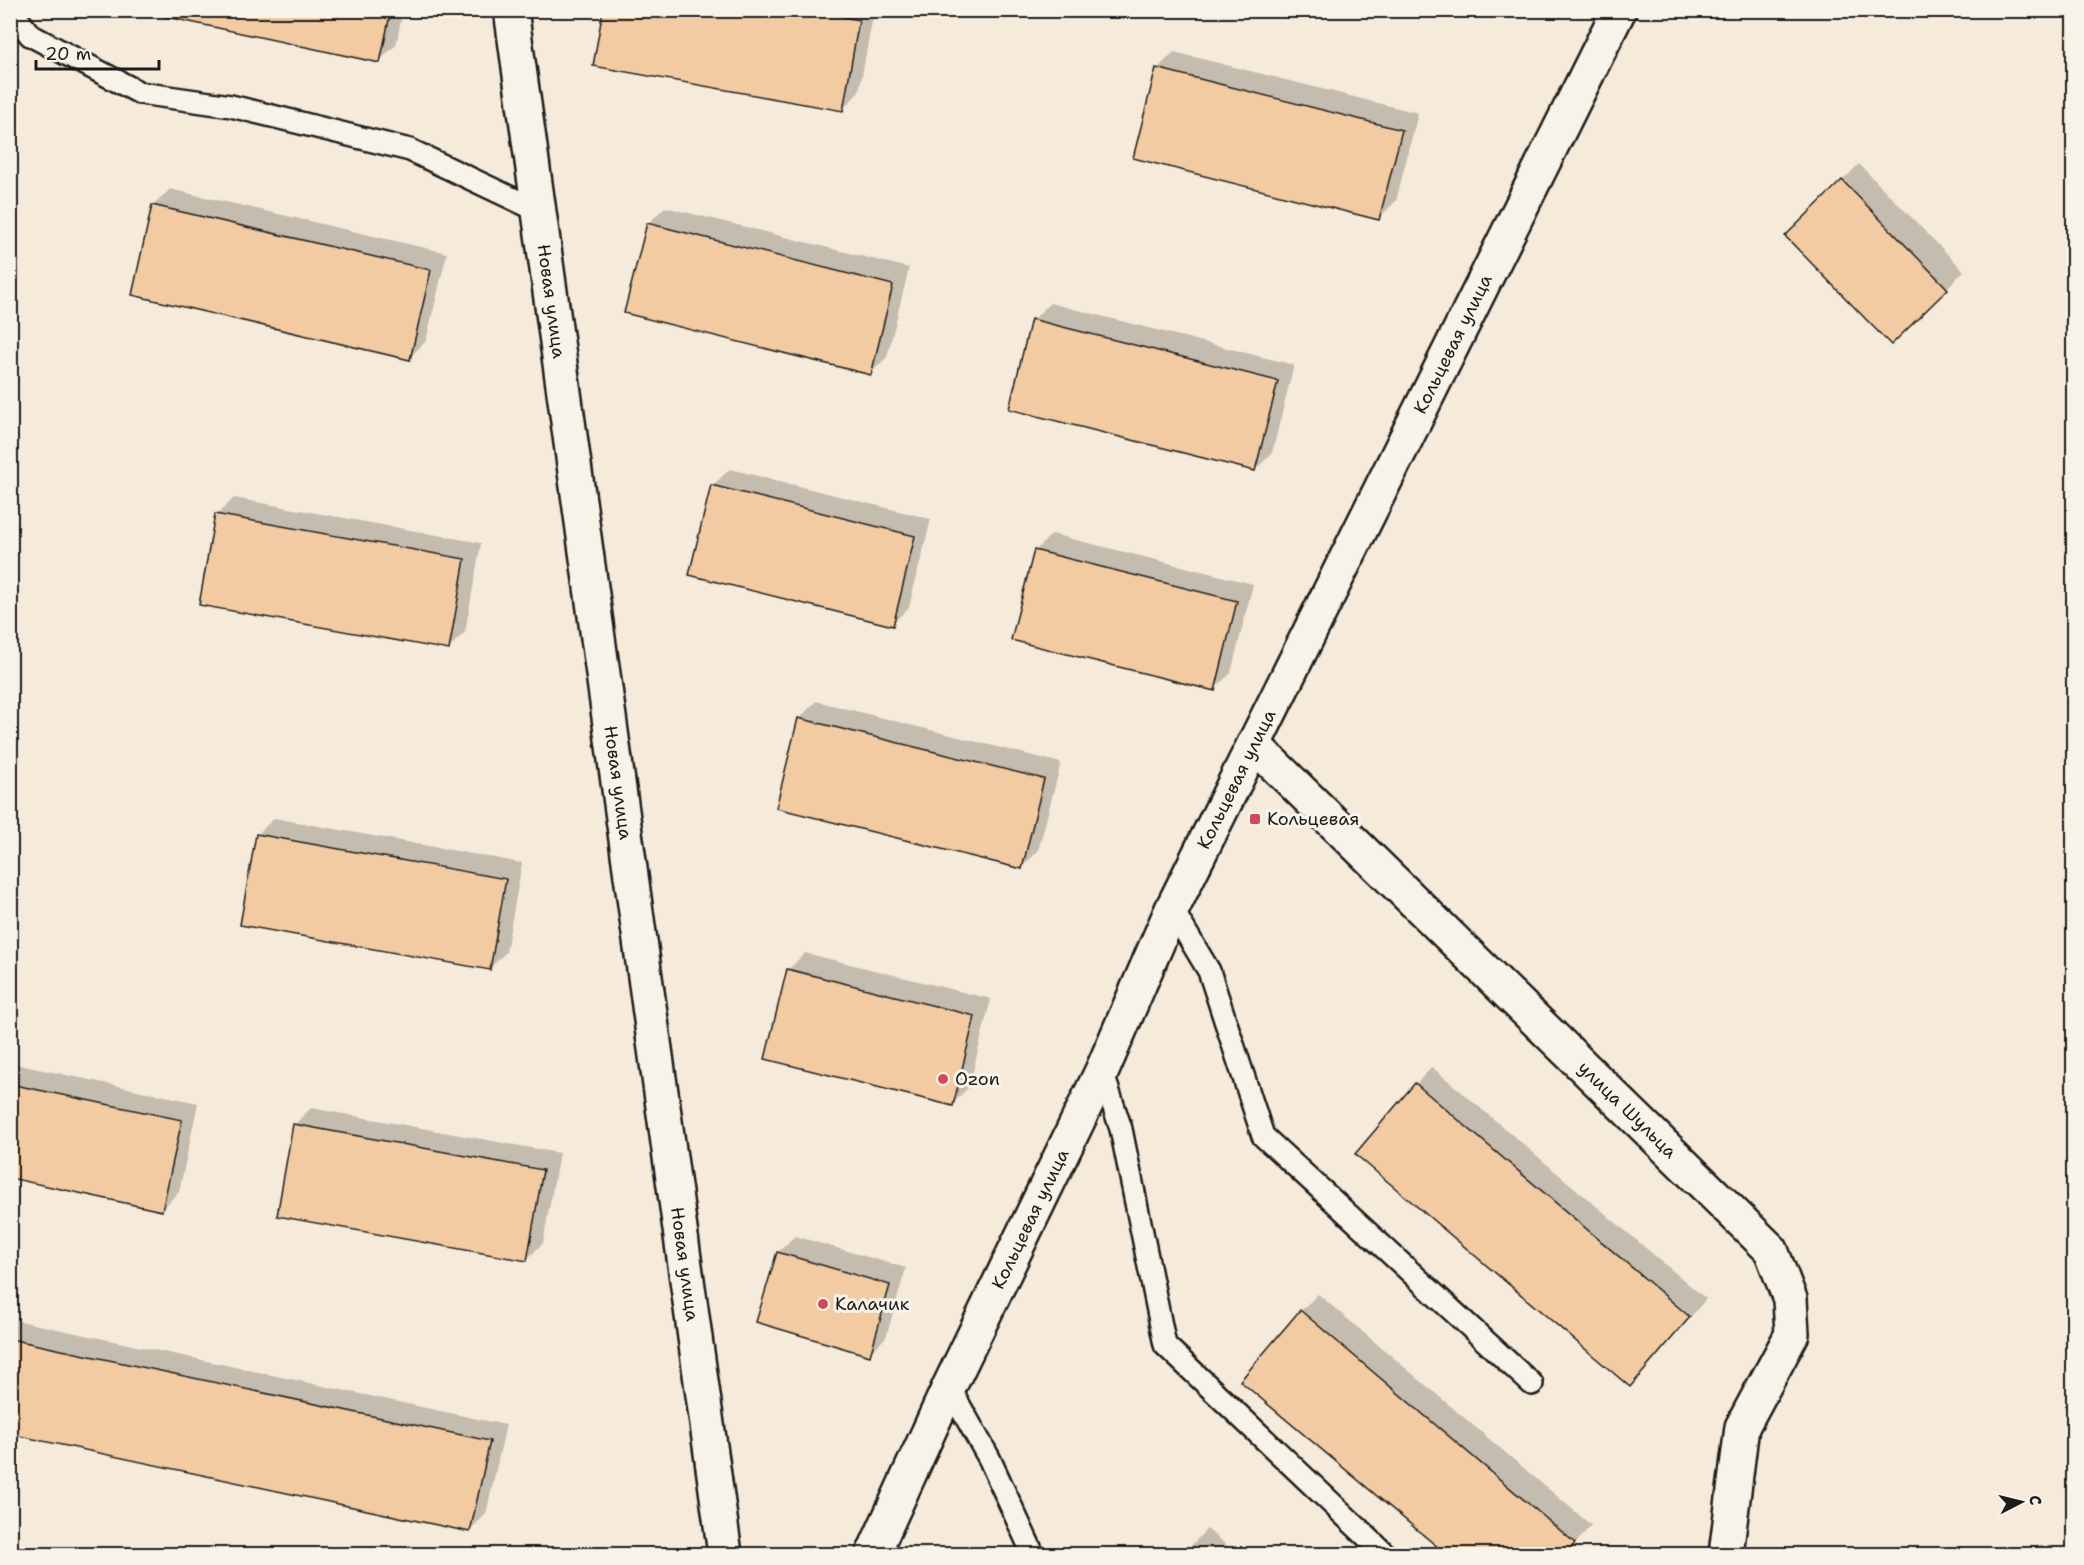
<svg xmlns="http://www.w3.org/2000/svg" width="2084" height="1565" font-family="'Shantell Sans',sans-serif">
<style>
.shadow{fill:#0003}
.building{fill:#f3cba2;stroke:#1c1c1c;stroke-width:1.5}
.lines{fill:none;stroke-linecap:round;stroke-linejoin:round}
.service-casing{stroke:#1c1c1c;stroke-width:26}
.minor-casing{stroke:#1c1c1c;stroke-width:38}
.service{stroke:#f7f3e8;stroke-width:21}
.minor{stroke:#f7f3e8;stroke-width:33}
.poi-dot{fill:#d1495b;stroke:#f7f3e8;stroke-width:2}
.labels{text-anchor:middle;stroke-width:6;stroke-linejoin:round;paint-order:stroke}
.street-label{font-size:18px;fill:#1c1c1c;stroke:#f7f3e8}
.poi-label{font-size:18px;fill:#1c1c1c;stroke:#f7f3e8;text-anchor:start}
</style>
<rect width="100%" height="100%" fill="#f6ebda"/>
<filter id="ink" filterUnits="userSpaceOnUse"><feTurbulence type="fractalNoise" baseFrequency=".0167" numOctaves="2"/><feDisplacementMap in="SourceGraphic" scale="12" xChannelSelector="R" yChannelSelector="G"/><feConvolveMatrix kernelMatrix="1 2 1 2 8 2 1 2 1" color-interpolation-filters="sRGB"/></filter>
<g filter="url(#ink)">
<path class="shadow" d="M142,10H403L396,45L379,61Z
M605,10H874L859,92L843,109Z
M1174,52L1418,113L1396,201L1379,218L1157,69Z
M1859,164L1964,271L1891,343L1787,236Z
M170,189L447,253L426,341L409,358L153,206Z
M665,207L909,268L887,357L870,374L648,224Z
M1050,303L1294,365L1272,453L1255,470L1033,320Z
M730,469L931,519L909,607L892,624L713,485Z
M234,498L481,543L465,632L448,649L217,515Z
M1052,534L1253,584L1231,673L1214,689L1035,551Z
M816,701L1061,763L1038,851L1021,868L777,806L800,718Z
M274,818L522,863L506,952L489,969L257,835Z
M805,953L991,999L969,1087L952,1104L788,970Z
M10,1063L198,1103L179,1192L162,1209L10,1177Z
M1432,1067L1706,1299L1647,1368L1630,1385L1416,1084Z
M311,1108L559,1153L543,1243L526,1260L294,1125Z
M795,1236L906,1268L886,1337L869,1354L778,1252Z
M1318,1294L1591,1525L1567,1554H1448L1242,1380L1301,1311Z
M10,1319L506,1425L486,1514L470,1530L10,1433Z
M1207,1529L1237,1554H1183Z"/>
<path class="building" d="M135,10H391L380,63Z
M603,10H809L859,20L843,111L593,66Z
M1156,68L1402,130L1379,220L1133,158Z
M1842,180L1948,289L1891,345L1785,236Z
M152,205L431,270L410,360L132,295Z
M647,223L893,285L871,375L624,313Z
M1031,319L1278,381L1255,471L1009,409Z
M711,485L915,536L893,626L689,575Z
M215,514L465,559L449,650L199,605Z
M1034,550L1237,601L1215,691L1011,640Z
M798,718L1044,779L1022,869L776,808Z
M256,834L506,879L490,970L240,925Z
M787,969L975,1016L953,1106L765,1059Z
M1415,1083L1690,1317L1630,1387L1355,1154Z
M10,1084L182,1120L162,1211L10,1178Z
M293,1124L543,1170L527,1261L277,1216Z
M777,1252L890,1285L870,1356L756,1322Z
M1300,1310L1575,1543L1566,1554H1446L1240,1381Z
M10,1339L490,1441L470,1532L10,1434Z"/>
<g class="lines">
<defs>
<path id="service" d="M11,10L30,35L140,93L231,106L410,150L539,211
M1172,909L1209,971L1263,1136L1532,1384
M1102,1071L1121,1129L1165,1345L1385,1554
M949,1387L989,1458L1033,1554"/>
<g id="minor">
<path id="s1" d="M511,10L725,1554"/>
<path id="s2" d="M1254,745L1771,1250L1790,1299L1792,1334L1742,1427L1726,1554"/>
<path id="s3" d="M873,1554L949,1387L1102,1071L1172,909L1619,10"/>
</g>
</defs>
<use href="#service" class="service-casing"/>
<use href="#minor" class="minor-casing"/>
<use href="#service" class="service"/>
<use href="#minor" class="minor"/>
</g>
</g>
<g class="poi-dot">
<rect x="1249" y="813" width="12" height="12" rx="3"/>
<circle cx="943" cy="1079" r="6"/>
<circle cx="823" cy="1304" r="6"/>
</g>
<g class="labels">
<g class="street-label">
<text dy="6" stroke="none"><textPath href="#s1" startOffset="294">Новая улица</textPath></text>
<text dy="6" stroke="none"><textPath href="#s3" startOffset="1342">Кольцевая улица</textPath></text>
<text dy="6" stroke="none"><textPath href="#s3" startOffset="856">Кольцевая улица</textPath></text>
<text dy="6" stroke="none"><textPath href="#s1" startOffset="780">Новая улица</textPath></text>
<text dy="6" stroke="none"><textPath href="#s2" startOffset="522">улица Шульца</textPath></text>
<text dy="6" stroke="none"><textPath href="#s3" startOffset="370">Кольцевая улица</textPath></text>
<text dy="6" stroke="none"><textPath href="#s1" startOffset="1266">Новая улица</textPath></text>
</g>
<g class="poi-label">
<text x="1267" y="825">Кольцевая</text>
<text x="955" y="1085">Ozon</text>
<text x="835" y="1310">Калачик</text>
</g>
</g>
<rect width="2084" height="1565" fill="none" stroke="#f7f3e8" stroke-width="36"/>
<rect x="18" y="18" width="2048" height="1529" fill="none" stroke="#1c1c1c" stroke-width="2" filter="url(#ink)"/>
<g transform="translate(2021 1502) rotate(83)" stroke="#f7f3e8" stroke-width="4.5" paint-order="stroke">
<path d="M0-4.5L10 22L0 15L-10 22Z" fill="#1c1c1c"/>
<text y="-9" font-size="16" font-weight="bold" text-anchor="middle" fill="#1c1c1c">С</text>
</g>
<path d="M36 60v9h123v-9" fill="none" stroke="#1c1c1c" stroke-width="3"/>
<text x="45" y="60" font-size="18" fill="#1c1c1c" stroke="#f7f3e8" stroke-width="4.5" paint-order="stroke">20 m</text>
</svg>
